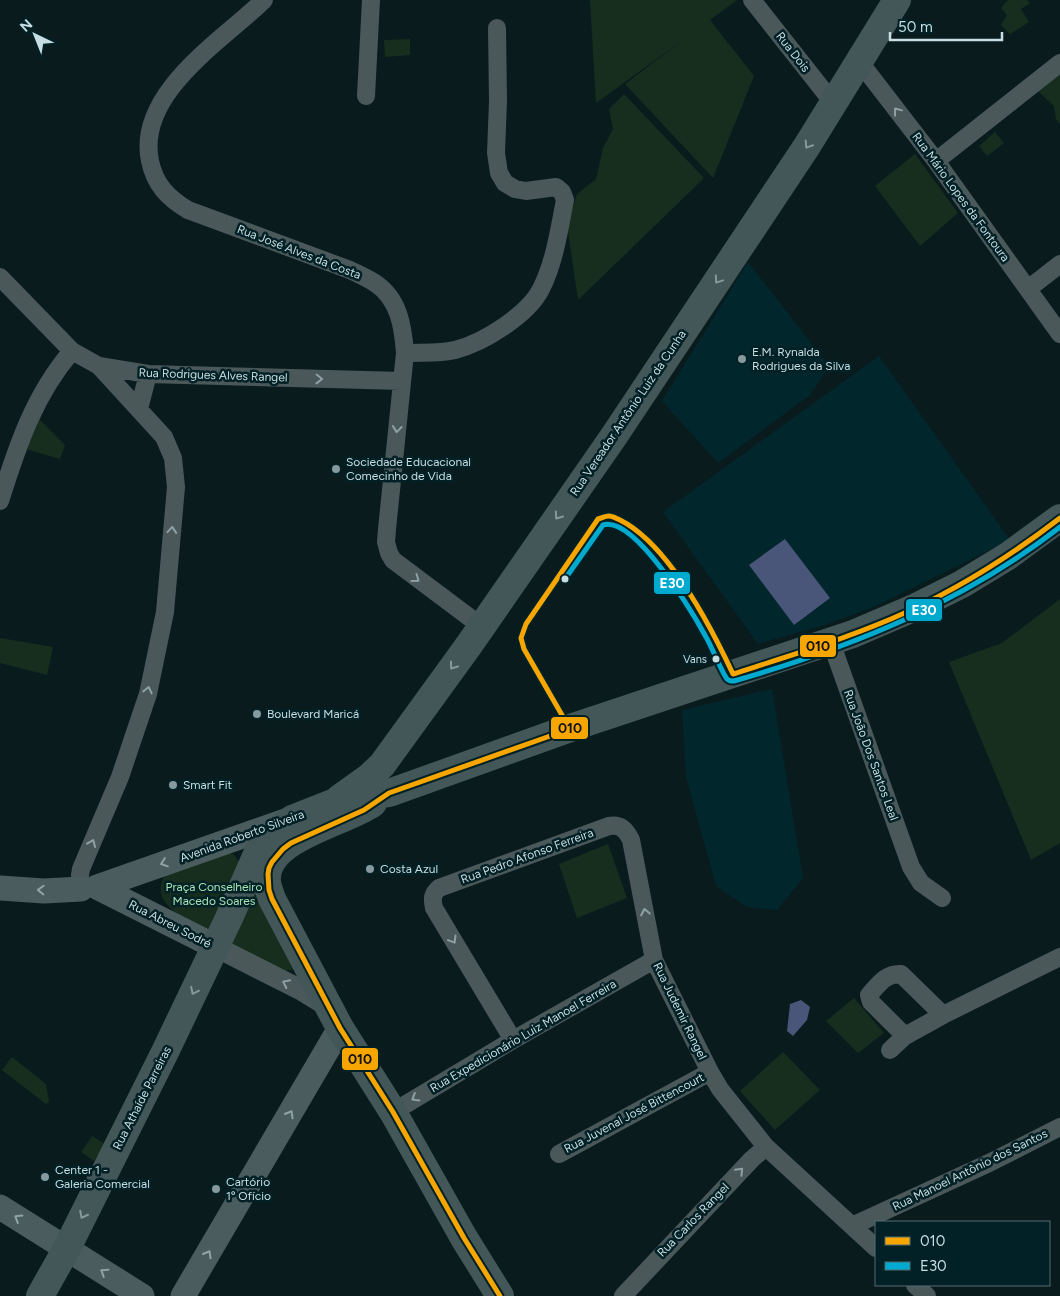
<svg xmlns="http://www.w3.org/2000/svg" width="1060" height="1296" font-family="Figtree,sans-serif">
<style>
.built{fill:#01272d}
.green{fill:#172e1f}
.water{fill:#495579}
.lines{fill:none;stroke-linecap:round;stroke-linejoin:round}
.minor{stroke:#4a585a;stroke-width:18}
.tertiary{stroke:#4a585a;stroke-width:21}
.secondary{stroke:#4b5c5e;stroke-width:25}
.primary{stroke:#435658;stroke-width:28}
.bus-1-casing{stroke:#022126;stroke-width:9}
.bus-2-casing{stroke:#022126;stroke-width:9}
.bus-1{stroke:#f7a600;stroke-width:5}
.bus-2{stroke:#00a9ce;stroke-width:5}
.oneway{stroke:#8fa1a4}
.oneway2{stroke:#869a9c}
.oneway3{stroke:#90a3a6}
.poi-dot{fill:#86999d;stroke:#022126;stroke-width:2}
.bus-dot{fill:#c8dde1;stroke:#022126;stroke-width:2}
.labels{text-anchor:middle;stroke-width:5;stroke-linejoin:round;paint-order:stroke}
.bus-label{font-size:11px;fill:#c8dde1;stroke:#022126;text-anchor:end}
.street-label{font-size:12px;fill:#c8dde1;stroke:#022126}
.poi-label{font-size:12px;fill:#c8dde1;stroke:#022126;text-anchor:start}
.park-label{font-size:12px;fill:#a5e6b4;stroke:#022126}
.line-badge{stroke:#022126;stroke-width:2}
.badge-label{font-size:14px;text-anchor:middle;font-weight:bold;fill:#fff}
.pale-badge-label{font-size:14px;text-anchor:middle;font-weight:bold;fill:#111}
</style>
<rect width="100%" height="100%" fill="#0a1b1e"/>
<path class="built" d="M748,262L829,366L810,395L718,463L662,401Z
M879,356L1010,540L878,605L828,624L758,644L663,512Z
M772,689L803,878L777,910L747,907L716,886L686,777L682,710Z"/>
<path class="green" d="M590,0H737L710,20L754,76L713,178L625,84L683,40L596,103Z
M1008,0H1027L1030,3L1021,9L1029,22L1010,34L1001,25L1007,15L1001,8Z
M410,39V55L385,57L384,40Z
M1060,74V124L1056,119L1054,106L1038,91Z
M624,94L704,178L578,300L567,224L577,194L596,179L603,148L613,129L609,109Z
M995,132L1004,143L987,156L979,146Z
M915,154L958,213L920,246L875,186Z
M37,417L65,445L60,459L22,448Z
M1060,599V843L1031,860L949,662L1002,643Z
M0,638L53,647L47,675L0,663Z
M608,844L627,898L577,918L559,864Z
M229,853L233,854L238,860L293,954L295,966L291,970L284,971L179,916C164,903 154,892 166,873Z
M854,998L884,1033L858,1053L826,1021Z
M783,1052L820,1090L775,1130L740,1091Z
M12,1057L46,1084L49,1102L46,1104L2,1070Z
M92,1136L105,1144L94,1161L81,1152Z"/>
<path class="water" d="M785,539L830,598L794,625L749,565Z
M801,1000L810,1007L807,1020L793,1036L787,1031L790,1004Z"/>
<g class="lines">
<path class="minor" d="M264,0C222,41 136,93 150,161C155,185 168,198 188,210L350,270C358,274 367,278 375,283C399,299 403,326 405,353L387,529L386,542L389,553L393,560L481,626
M752,0L834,104
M859,61L936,161L1060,334
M366,96L371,0
M936,161L1060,63
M0,277L72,351L99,366L148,374L402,381
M1028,289L1060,264
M405,353C421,352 439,354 455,350C483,343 528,315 541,289C555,261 559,230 565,200L562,192L556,187L526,191L515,189L505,183L499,173L496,153L498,101L497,28
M139,409L148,374
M0,501C17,447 34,395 72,351
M831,642L911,867L921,883L942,898
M81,889L80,875L81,869L120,777L148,694L165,612L176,487L173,458L164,437L99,366
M905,1036L871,1002L869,995C879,984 886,973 901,974L943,1015
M513,1040L434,908C432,899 432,894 439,888L609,826C621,824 626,830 631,840L654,960L710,1072L720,1089L766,1147L876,1248
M890,1050L905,1036L943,1015L1060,957
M393,1112L513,1040L654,960
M559,1154L710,1072
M852,1226L989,1163L1060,1127
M915,1285L927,1296
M623,1296L752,1159L766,1147"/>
<path class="tertiary" d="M216,947L303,991L329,1007"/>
<path class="secondary" d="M97,887L291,819
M97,887L216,947
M0,888L44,891L81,889
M0,1207L142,1296
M183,1296L340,1028"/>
<path class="primary" d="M340,798L368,778L382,765L469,645L614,436L807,146L897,0
M373,803C345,823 269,837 267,877C266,885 270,892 272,899L340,1028L393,1112L464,1238L500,1296
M40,1296L67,1248L165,1052L229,918L258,852L267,840L292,819L335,802L389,793L576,726L853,634L916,607L962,584L1008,556L1060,518"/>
<defs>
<path id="bus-1" d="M500,1296L464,1238L393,1112L340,1028L272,899L269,890L268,874L269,868L272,862L283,849L291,843L364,810L389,793L570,729L524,649L521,638L526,624L598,519C602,518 605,516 609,516C613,516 617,519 620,520C668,544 711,627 733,674C786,657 839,641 891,619C952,593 1008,558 1060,518"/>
<path id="bus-2" d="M565,579L603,525C634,515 693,613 706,637C712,647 721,671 727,679C730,681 730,681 734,681C852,647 962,603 1060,527"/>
</defs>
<use href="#bus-1" class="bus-1-casing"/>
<use href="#bus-2" class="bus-2-casing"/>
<use href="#bus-1" class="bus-1"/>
<use href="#bus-2" class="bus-2"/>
</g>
<defs><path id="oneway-chevron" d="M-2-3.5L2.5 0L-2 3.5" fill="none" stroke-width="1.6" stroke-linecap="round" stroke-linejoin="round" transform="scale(1.25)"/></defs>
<g class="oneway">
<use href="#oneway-chevron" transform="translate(897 111) rotate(-127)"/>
<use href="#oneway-chevron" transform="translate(319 379) rotate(1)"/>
<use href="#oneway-chevron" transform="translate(397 429) rotate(96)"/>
<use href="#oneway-chevron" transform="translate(172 530) rotate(-85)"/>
<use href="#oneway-chevron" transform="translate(416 579) rotate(36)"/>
<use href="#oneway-chevron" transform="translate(148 690) rotate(-77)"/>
<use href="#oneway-chevron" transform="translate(92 843) rotate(-67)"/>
<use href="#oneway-chevron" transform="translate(645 912) rotate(-101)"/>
<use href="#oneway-chevron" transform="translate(453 940) rotate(59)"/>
<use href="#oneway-chevron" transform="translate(286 983) rotate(-154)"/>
<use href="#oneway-chevron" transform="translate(415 1098) rotate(149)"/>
<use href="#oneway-chevron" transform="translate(740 1171) rotate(-46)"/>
</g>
<g class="oneway2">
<use href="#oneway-chevron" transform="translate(808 145) rotate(123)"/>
<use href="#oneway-chevron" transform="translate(718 280) rotate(124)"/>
<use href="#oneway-chevron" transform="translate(558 516) rotate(125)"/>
<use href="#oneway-chevron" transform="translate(453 666) rotate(126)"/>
<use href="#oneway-chevron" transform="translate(194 991) rotate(116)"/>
<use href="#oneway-chevron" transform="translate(83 1215) rotate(117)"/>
</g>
<g class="oneway3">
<use href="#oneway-chevron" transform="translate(164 863) rotate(161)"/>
<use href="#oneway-chevron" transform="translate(41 890) rotate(-178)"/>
<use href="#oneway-chevron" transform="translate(290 1114) rotate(-60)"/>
<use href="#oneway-chevron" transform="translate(18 1218) rotate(-148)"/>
<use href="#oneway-chevron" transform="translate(208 1254) rotate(-60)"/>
<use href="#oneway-chevron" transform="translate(104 1272) rotate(-147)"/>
</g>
<g class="poi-dot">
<circle cx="742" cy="359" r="5"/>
<circle cx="336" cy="469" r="5"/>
<circle cx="257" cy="714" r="5"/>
<circle cx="173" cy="785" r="5"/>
<circle cx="370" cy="869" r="5"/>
<circle cx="45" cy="1177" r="5"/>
<circle cx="216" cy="1189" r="5"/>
</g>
<g class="bus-dot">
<circle cx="565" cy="579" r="4.5"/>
<circle cx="716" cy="659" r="4.5"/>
</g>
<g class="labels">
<g class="bus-label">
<text x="707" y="663">Vans</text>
</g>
<g class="street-label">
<text transform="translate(793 52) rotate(52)" y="4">Rua Dois</text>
<text transform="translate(961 197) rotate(54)" y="4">Rua Mário Lopes da Fontoura</text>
<text transform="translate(299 252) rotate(21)" y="4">Rua José Alves da Costa</text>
<text transform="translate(213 375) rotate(2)" y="4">Rua Rodrigues Alves Rangel</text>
<text transform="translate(628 413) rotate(-56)" y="4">Rua Vereador Antônio Luiz da Cunha</text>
<text transform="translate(871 755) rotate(70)" y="4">Rua João Dos Santos Leal</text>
<text transform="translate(242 836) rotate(-20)" y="4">Avenida Roberto Silveira</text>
<text transform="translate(527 856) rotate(-20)" y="4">Rua Pedro Afonso Ferreira</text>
<text transform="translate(170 924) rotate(27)" y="4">Rua Abreu Sodré</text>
<text transform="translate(680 1011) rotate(64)" y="4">Rua Judemir Rangel</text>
<text transform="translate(523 1036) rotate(-30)" y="4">Rua Expedicionário Luiz Manoel Ferreira</text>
<text transform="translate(142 1098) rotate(-63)" y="4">Rua Athaíde Parreiras</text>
<text transform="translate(634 1113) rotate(-28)" y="4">Rua Juvenal José Bittencourt</text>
<text transform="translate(970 1170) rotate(-26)" y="4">Rua Manoel Antônio dos Santos</text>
<text transform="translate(693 1220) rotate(-46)" y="4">Rua Carlos Rangel</text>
</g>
<g class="poi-label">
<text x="752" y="356">E.M. Rynalda<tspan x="752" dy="14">Rodrigues da Silva</tspan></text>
<text x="346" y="466">Sociedade Educacional<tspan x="346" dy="14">Comecinho de Vida</tspan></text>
<text x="267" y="718">Boulevard Maricá</text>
<text x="183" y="789">Smart Fit</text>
<text x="380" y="873">Costa Azul</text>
<text x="55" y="1174">Center 1 -<tspan x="55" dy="14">Galeria Comercial</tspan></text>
<text x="226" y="1186">Cartório<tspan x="226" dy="14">1º Ofício</tspan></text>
</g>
<g class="park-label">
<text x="214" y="891">Praça Conselheiro<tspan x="214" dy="14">Macedo Soares</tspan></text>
</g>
</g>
<g class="line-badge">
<rect x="653" y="571" width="38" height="24" rx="5" fill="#00a9ce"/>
<rect x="905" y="598" width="38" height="24" rx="5" fill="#00a9ce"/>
<rect x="799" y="634" width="38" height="24" rx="5" fill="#f7a600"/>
<rect x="550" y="716" width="39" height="24" rx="5" fill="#f7a600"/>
<rect x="341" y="1047" width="38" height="24" rx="5" fill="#f7a600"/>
</g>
<g class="badge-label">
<text x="672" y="588">E30</text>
<text x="924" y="615">E30</text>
</g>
<g class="pale-badge-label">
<text x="818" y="651">010</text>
<text x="570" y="733">010</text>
<text x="360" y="1064">010</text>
</g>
<rect x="875" y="1221" width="175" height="65" fill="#022126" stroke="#516c71"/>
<rect x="885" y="1237" width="25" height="8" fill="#f7a600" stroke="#516c71"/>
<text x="920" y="1246" font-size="15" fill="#c8dde1">010</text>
<rect x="885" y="1262" width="25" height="8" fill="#00a9ce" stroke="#516c71"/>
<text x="920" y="1271" font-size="15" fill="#c8dde1">E30</text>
<g transform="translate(35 35) rotate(317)" stroke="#022126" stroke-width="4" paint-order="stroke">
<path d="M0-4L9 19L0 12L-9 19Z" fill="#c8dde1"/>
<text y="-8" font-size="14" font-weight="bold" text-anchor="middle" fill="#c8dde1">N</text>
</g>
<path d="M890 32v8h112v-8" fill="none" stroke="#c8dde1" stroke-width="2.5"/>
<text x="898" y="32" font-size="15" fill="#c8dde1" stroke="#022126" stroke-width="4" paint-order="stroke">50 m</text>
</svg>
